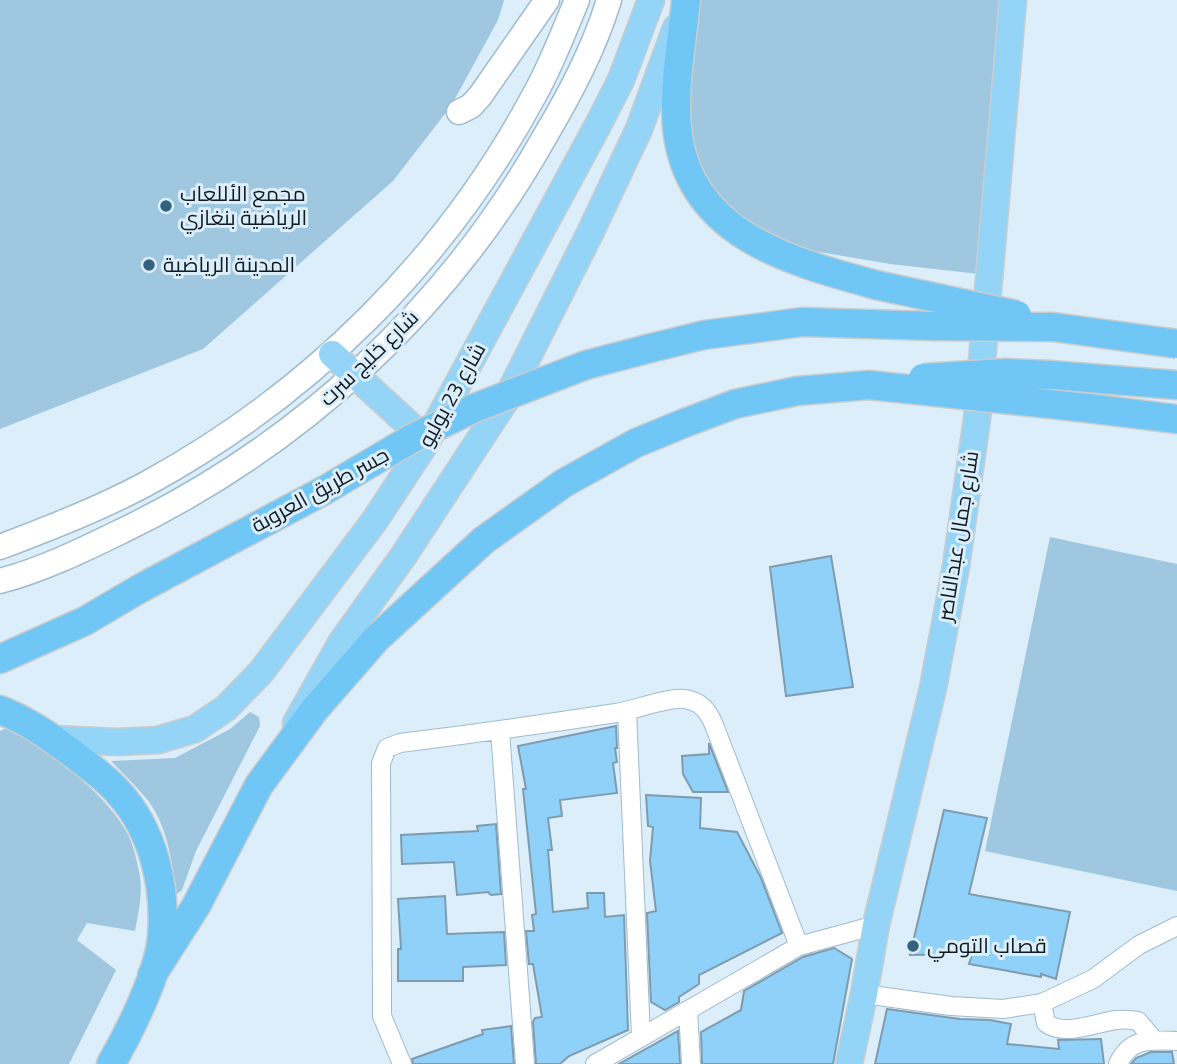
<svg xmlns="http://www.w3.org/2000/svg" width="1177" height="1064" font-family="'Titillium Web',Cairo,sans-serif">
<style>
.green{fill:#a0c7e0}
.building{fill:#90d1fa;stroke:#7f9cae;stroke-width:2}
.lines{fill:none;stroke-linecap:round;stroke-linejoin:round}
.minor-casing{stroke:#9ebbce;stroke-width:20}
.secondary-casing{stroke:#9ebbce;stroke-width:27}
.primary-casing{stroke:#cacdce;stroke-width:29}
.trunk-casing{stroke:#cacdce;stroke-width:31}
.minor{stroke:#fff;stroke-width:18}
.secondary{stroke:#fff;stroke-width:24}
.primary{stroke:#94d4f7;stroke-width:26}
.trunk{stroke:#70c6f4;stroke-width:28}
.trunk-bridge-casing{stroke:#cacdce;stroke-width:31;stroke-linecap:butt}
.trunk-bridge{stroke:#70c6f4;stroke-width:28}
.poi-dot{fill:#326482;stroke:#dceefa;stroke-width:2.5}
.labels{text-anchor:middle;stroke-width:6;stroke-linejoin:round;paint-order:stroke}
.poi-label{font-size:21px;fill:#101b22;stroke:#dceefa;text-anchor:start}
.street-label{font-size:21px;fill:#101b22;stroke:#dceefa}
</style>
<rect width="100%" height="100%" fill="#dceefa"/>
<path class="green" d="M0,0H504L498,20L451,106L393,181L203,349L0,429Z
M695,0H1004L979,274L890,264L796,248L756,234L699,181L686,97Z
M1050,537L1177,564V891L985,851Z
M250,712L259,717L260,726L196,851L182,890L177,894C172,862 167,822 145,797C134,784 122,773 111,761L175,758L230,729Z
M9,727C49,753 102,789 126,831C132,841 136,856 138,867C144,888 139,910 135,931L87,923L77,940L116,970L69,1064H0V731Z"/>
<path class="building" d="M831,556L853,687L786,696L770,567Z
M616,726L617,748H615L617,762L613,763L617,793L560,800L562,816L548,818L552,850H548L553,912L588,908L587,893H604L605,917L624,915L628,1030L569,1056L560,1064H536L533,1022L535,1018L542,1017L533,964H529L526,931H534L532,915L536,914L523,789H526L518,746Z
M709,743L728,792H693L683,774L682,756L709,754Z
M646,795L701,798L700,828L737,832L761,878L782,933L699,975V984L679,997V1002L665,1010L651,1002L647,913L656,911L650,861L653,827L648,826Z
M944,810L987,818L969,894L1070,912L1056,979L1041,974V977L969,964L972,954L910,955Z
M496,824L501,894L491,895L488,892L457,895L454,862L402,864L401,835L478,831L477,826Z
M445,896L447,934L504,932L506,965L463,967V981H398V949H401L398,899Z
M834,948L852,959L833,1064H702L701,1032L741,1010L744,991L803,957Z
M887,1009L960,1019L990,1020L1011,1024L1007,1044L1059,1049L1058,1040L1101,1039L1104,1064H875Z
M511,1026L514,1064H413L412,1059L483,1034L482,1030Z
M678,1031L680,1064H619Z
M1151,1052H1172L1174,1064H1131L1136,1058Z"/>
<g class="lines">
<defs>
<path id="minor" d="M627,711L641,1037
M500,731L525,1064
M864,994L951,1006L1003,1009L1042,1003L1093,979L1139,945L1177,926
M1042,1003L1046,1023C1064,1037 1095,1023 1116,1020C1123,1019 1131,1020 1138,1021L1154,1040
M688,1010L691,1064
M402,1064L382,1016V993L381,763L387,748L400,743C472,734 544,724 616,713C635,710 668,697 684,699C701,701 708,711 714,725L799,946
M595,1064L799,946L876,925
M1118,1064C1130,1037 1151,1040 1177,1041"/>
<path id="secondary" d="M459,112L471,106L480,96L547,0
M0,547C50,528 99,509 146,484C311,394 447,259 536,92C552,63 564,31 577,0
M0,581C42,570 83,550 122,531C300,445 447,310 544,138C570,94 594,49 609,0"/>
<path id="primary" d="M332,354L427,441
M296,723L341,643L404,555L507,398L590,233L639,129L676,28
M53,739L118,742L158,740L195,729L226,708L261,672L375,520L427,441L598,125L621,80L651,0
M849,1064L864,994L876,925L933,688L956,566L977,419L1013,0"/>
<path id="trunk" d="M686,0C682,42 673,86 677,128C688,235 789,261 876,285
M651,348L704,335L802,322L933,326
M1050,375L1177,385
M1087,408L1177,419
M0,659L85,621L141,588
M0,710C29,721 53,739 77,757C91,768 106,778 118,792C153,830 166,885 162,936C159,973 130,1031 111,1064
M152,975L196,906L259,785L315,709L376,639L484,540L564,483L636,443L682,424L735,404L797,391L869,385"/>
</defs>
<use href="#minor" class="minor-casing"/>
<use href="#secondary" class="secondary-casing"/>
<use href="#primary" class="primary-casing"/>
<use href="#trunk" class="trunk-casing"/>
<use href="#minor" class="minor"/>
<use href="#secondary" class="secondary"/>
<use href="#primary" class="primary"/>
<use href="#trunk" class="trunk"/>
<defs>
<path id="trunk-bridge" d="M876,285L1017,315
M933,326L1053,327L1177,344
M923,378L1005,373L1050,375
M869,385L1087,408
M141,588L325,490L411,439L472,409L586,365L651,348"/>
</defs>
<use href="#trunk-bridge" class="trunk-bridge-casing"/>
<use href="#trunk-bridge" class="trunk-bridge"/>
</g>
<g class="poi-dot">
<circle cx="166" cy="206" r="7"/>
<circle cx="149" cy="265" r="7"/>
<circle cx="913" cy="946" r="7"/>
</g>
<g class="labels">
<g class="poi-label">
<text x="180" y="201">مجمع الأللعاب<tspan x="180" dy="24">الرياضية بنغازي</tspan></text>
<text x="163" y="272">المدينة الرياضية</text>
<text x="927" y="953">قصاب التومي</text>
</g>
<g class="street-label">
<text transform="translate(369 358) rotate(-44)" y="7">شارع خليج سرت</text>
<text transform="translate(452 395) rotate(-61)" y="7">شارع 23 يوليو</text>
<text transform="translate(320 490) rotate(-29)" y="7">جسر طريق العروبة</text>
<text transform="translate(958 536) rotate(-81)" y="7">شارع جمال عبدالناصر</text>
</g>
</g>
</svg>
